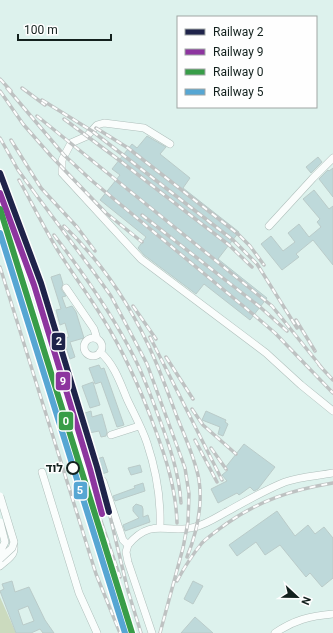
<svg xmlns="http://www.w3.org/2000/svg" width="333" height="633" font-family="Roboto,'Noto Sans Hebrew',sans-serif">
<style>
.green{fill:#cbdabe}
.building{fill:#bed9da;stroke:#bacbc9;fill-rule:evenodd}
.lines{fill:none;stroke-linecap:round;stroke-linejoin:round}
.minor-casing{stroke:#afbfbb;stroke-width:8}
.minor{stroke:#fafdfc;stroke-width:7}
.rail-casing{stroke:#bec2c2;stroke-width:3.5}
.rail{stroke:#fefefe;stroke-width:2;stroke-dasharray:6;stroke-linecap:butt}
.minor-bridge-casing{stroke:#afbfbb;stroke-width:8;stroke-linecap:butt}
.minor-bridge{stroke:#fafdfc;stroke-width:7}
.rail-1-casing{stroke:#fefefe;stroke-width:9}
.rail-2-casing{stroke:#fefefe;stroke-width:9}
.rail-3-casing{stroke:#fefefe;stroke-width:9}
.rail-4-casing{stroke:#fefefe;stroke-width:9}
.rail-1{stroke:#1f234a;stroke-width:6}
.rail-2{stroke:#8d359f;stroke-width:6}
.rail-3{stroke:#389d48;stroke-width:6}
.rail-4{stroke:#56a6d3;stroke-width:6}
.stop-dot{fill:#fefefe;stroke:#13211e;stroke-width:2}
.labels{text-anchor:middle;stroke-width:3;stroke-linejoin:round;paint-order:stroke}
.stop-label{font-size:12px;font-weight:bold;fill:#13211e;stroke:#fefefe;text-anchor:end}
.line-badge{stroke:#fefefe;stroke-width:1.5}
.badge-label{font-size:11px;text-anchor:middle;font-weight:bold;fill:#fff}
</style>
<rect width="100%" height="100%" fill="#ddf2ed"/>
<path class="green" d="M0,597L16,633H0Z"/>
<path class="building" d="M147,136L166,147L160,154L190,178L183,188L239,232L218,259L267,298L250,320L204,284L196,294L144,255L138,248L146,237L100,200L120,175L112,169L132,144L137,148Z
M318,157L322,162L311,173L306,167Z
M333,168V197L319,179L328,170L329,171Z
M314,190L329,209L333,206V265L313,240L296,254L299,257L282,270L261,244L271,236L283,251L295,242L288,233L299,224L309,237L321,227L317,222L320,219L303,199Z
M60,274L63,284L61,289L66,296L62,297L66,308L72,306L76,312L84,338L70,342L75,357L70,359L63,338L69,337L65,323L60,325L56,310L61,309L51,277Z
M99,365L101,369L104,368L124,425L117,427L101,382L95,384L89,368Z
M93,382L100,405L90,408L82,386Z
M91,411L92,417L102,414L107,432L106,436L101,437L99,431L89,433L85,413Z
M206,411L226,420L225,422L228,424L223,436L218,434L220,427L202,420Z
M244,444L275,467L258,489L254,491L250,487L239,495L237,493L218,503L211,489L227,481L222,475L228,470L225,468Z
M103,457L108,472L102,474L97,459Z
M140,465L142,472L131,475L128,468Z
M143,483L145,491L115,501L113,496L135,488L134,486Z
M136,504L142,506L143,509V517L148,515L150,522L125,531L123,525L139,518L133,511V507Z
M277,511L295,536L308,525L315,534L324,527L333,538V578L322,587L310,573L306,577L280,545L265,555L256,542L237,556L229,545Z
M12,581L15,592L29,587L45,620L54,633H43L40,629L31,633H16L0,591L4,589L2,584ZM28,606L34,621L23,625L18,610Z
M193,581L203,586L193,604L184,599Z
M195,617L213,633H181Z"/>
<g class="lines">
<defs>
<path id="minor" d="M170,144L144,128L104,123L97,125L87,136L71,143L62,160V173L141,259L266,353L301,385L333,411
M269,226L313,178L333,158
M66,288L94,329L97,339
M84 347a9 9 0 1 1 18 0a9 9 0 1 1-18 0Z
M100,352C114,364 120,382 127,399C134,414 142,428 147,443C156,470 161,499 160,527
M111,435L139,426
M42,472L79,593L97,633
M103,481L123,540L128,545L126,552L128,562L152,633
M128,545C152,516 168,535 195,527C207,524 217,517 228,511C246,501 265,490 285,482C300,477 317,476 333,473
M0,566C10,557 17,555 13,540
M275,633C294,620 310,616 333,614"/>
</defs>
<use href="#minor" class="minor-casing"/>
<use href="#minor" class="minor"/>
<defs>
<path id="rail" d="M0,79L11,91
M7,88L64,155L91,180L254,315L275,333L333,393
M22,88L45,105
M0,91L23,124L51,156L106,213L142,242
M42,100L92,131L233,240L257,264L297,328
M37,116L272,306L322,368
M64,119L119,160L229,245L252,267
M96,128L128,148L238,234L250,246L264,265
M0,138L18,170L37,196
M11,140L41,188L77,227L95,251
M19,180C32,203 43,226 57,249C71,272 88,294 102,317C124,352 140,388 154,426C166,458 176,489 177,523
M34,192L93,271L111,296L128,328L147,364L185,468L189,494L188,522L183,548L160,633
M142,215L260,307L287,331
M64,226C103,263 134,311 155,360C163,379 170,398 177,417C185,437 195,458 199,480C203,507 197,532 187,557
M54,235C84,274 113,315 135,359C144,377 151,396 158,415C169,444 179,472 181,503
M0,267L96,574L120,633
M133,306L156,339
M296,320L315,351
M150,337L222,480
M166,357L193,399
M319,365L333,380
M192,409L203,425L236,454
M195,440L217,482
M211,448L226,469
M109,512L128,591L141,633
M99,515L120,577
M177,581C184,568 192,555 202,543C209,536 218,530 226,524C260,500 292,490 333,483"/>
</defs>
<use href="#rail" class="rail-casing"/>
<use href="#rail" class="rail"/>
<defs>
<path id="minor-bridge" d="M0,496L14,542L12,548L0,559
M0,522L5,542L0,552"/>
</defs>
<use href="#minor-bridge" class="minor-bridge-casing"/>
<use href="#minor-bridge" class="minor-bridge"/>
<defs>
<path id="rail-1" d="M0,173L41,283L97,467L109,512"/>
<path id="rail-2" d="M0,193L34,285L90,469L102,514"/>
<path id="rail-3" d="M0,209L132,633"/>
<path id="rail-4" d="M0,233L125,633"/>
</defs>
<use href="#rail-1" class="rail-1-casing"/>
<use href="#rail-2" class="rail-2-casing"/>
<use href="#rail-3" class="rail-3-casing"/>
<use href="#rail-4" class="rail-4-casing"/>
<use href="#rail-1" class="rail-1"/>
<use href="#rail-2" class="rail-2"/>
<use href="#rail-3" class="rail-3"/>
<use href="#rail-4" class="rail-4"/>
</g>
<circle class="stop-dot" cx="73" cy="468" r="6"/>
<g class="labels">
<g class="stop-label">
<text x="63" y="472">לוד</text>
</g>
</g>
<g class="line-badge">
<rect x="51" y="332" width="15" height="19" rx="4" fill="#1f234a"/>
<rect x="55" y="371" width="16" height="20" rx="4" fill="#8d359f"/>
<rect x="58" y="411" width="16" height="20" rx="4" fill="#389d48"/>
<rect x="73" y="481" width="15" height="19" rx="4" fill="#56a6d3"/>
</g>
<g class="badge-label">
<text x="59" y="345">2</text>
<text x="63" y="385">9</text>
<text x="66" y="425">0</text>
<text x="80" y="494">5</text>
</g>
<rect x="177" y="16" width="140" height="92" fill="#fefefe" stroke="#a0a6a4"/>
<rect x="185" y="29" width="20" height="6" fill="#1f234a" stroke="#a0a6a4"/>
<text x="213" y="36" font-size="12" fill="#13211e">Railway 2</text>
<rect x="185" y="49" width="20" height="6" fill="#8d359f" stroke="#a0a6a4"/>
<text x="213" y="56" font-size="12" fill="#13211e">Railway 9</text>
<rect x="185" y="69" width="20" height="6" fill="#389d48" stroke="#a0a6a4"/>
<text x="213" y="76" font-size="12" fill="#13211e">Railway 0</text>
<rect x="185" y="89" width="20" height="6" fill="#56a6d3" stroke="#a0a6a4"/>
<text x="213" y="96" font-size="12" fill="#13211e">Railway 5</text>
<g transform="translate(297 597) rotate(112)" stroke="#fefefe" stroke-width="3" paint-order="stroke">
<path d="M0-3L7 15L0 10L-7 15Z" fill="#13211e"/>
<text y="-6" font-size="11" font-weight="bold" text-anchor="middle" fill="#13211e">N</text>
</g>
<path d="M18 34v6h93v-6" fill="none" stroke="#13211e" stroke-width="2"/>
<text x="24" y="34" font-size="12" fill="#13211e" stroke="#fefefe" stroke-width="3" paint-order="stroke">100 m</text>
</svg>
